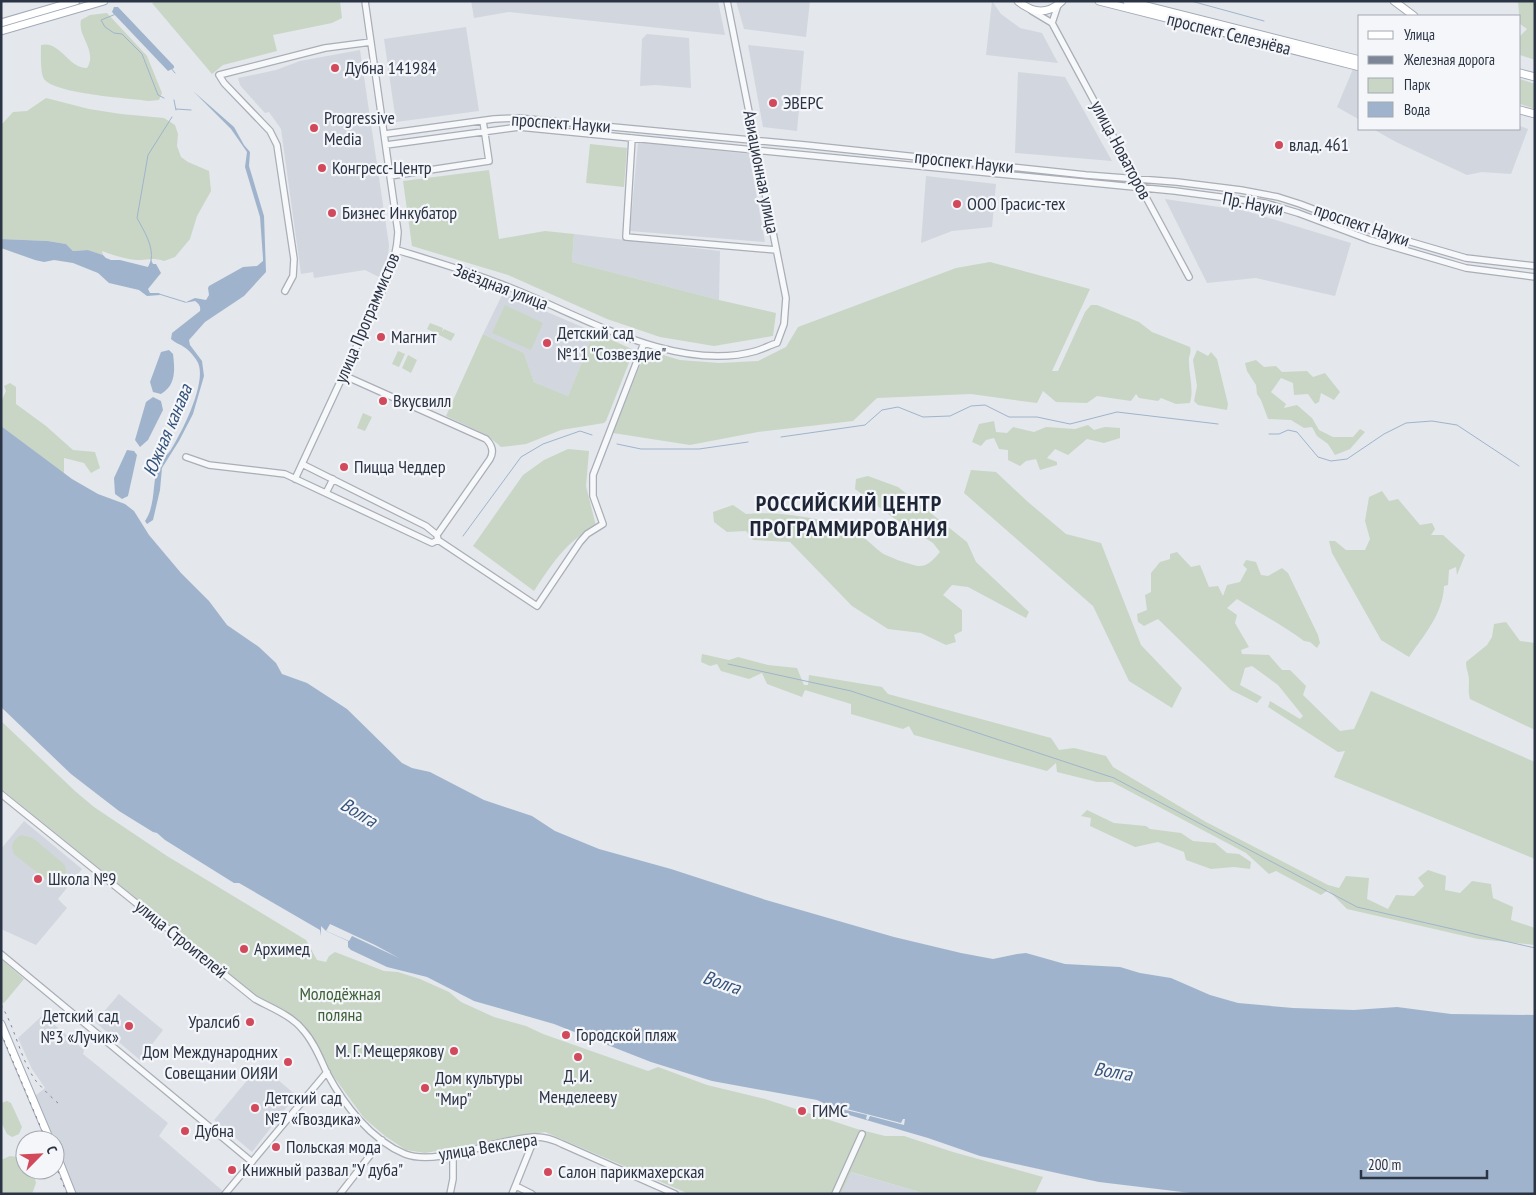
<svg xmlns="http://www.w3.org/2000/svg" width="1536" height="1195" font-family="'PT Sans Narrow',sans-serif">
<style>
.built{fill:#d2d6de}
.green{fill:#c9d6c5}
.water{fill:#9fb4cc}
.pier{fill:#e4e7ec}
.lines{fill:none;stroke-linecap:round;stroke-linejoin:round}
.stream{stroke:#9fb4cc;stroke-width:1}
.minor-casing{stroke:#a9aeb7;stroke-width:8}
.major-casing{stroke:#a3abb8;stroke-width:9}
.minor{stroke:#f7f8fa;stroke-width:5.5}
.major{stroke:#fff;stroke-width:7}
.rail{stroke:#7d8696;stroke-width:1;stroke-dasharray:2.5 5;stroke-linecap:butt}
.poi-dot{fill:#d1495b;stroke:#f4f6f9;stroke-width:2}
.labels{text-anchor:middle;stroke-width:4.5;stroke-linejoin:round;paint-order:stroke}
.street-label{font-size:18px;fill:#2b3445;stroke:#f4f6f9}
.poi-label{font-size:18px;fill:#2b3445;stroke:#f4f6f9;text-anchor:start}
.park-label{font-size:18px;fill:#3f6138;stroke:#f4f6f9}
.water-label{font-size:19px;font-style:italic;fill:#34527a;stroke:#f4f6f9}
.district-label{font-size:22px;font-weight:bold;letter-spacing:1px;fill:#1d2536;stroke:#f4f6f9}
</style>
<rect width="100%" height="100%" fill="#e4e7ec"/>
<path class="built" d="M471,1H718L725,35L509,12L474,18Z
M736,1H810L806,37L744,29Z
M992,1L1001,14L1020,28L1042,33L1058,63L986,55Z
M466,27L479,111L396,122L384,39Z
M647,34L689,38L691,88L655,85L640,86L642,39Z
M748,45L804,51L797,131L763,127Z
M360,50L389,245L388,258L379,277L365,270L314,278L313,272L301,274L281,129L269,112L265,113L245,91L240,85L238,78L276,70L300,61Z
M1353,69L1360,70V120L1337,107Z
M1018,72L1065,77L1112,161L1015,153Z
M1520,126L1528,129L1511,174L1482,172L1467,175L1396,142L1373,129H1520Z
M638,142L749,154L765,242L630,231Z
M926,176L996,184L992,227L952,231L921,243Z
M1165,199L1246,211L1351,243L1335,296L1256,278L1207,283Z
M574,234L720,251L719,300L572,262Z
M503,293L594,332L568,396L534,382L524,353L483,334Z
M24,821L82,869L58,899L67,908L36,945L1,929V849Z
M119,994L163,1030L140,1060L95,1022Z
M43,1015L84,1050L83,1054L168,1123L159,1136L224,1192L222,1194H76L55,1140L35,1096L45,1088L32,1069L18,1038Z
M266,1070L296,1095L252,1152L214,1120L255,1071Z
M850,1172L926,1194H841Z"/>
<path class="green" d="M156,1H340L342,18L332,23L273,35L277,51L223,65L212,74L152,3Z
M1518,1H1535V60L1520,55V36L1527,29L1520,24Z
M107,13L147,56L162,93L159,100L149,101C128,98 55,94 44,79C40,73 41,52 41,45C60,40 68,68 87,68C98,51 77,36 81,20L90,15Z
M1520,79L1535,84V109L1520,104Z
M46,98L89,109L121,114L164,118L175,125L178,134L177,146L181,157L188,162L209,171L211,191L197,216L190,239L175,257L164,261C153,257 147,260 137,260C125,259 112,255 102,251L103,255L88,250L73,251L66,244L48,241L1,239V125L13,112L27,111Z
M590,144L627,148L624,187L586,183Z
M489,170L499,239L545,231L574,234L572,262L719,300L776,313L773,336L714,346L660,337L607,319L508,275L412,246L403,181Z
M990,262L1090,289L1052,371H1058L1085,312L1091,305H1097L1139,322L1152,332L1190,347C1192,353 1188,356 1189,362C1189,376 1194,389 1190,403L1176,404L1161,398L1158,401L1139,398L1136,394L1131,401L1097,396L1087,403L1056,402L1043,391L1037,403L971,394L877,398L853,421L758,432L690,445L613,433L646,350L680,360L719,363L758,361L786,347L798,327L956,268Z
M505,305L543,323L531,350L492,333Z
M430,323L443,328L442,332L444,329L455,334L451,341L427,329Z
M594,332L634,350L606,421L604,423L561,430L526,444L501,447L487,435L446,416L483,334L524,353L534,382L568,396Z
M1197,350L1208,356L1211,352L1217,359L1228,404L1227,410L1198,405L1194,401L1197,386L1193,360Z
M398,351L405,354L399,367L392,364Z
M408,355L417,360L411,373L402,368Z
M1256,360L1264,367L1276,366L1282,372L1307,371L1313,377L1325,373L1340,392L1334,400L1321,393L1319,402L1315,404L1308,394L1294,395L1293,383L1281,378L1271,392L1286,404L1284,408L1297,405L1312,418L1319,430L1333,437H1353L1360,429L1365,432L1350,449L1335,455L1328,444L1317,436L1312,427L1304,428L1291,420L1268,419L1261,400L1257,394L1256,385L1247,371L1245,363Z
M10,383L16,387V404L46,426L73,450L95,452L100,468L91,473L84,463L64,458V474L1,426V402L6,391L4,386Z
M363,413L372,417L365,431L357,428Z
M994,421L996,432L1007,433L1013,427L1034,432L1046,427L1075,429L1088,425L1094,430L1105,427L1120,428V438L1104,443L1087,439L1068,455L1055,449L1047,458L1057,462V465L1040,470L1036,459L1026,461L1020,466L1008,460V450L999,449L994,438L986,440L981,446L972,442L979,424Z
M568,449L589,451L586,486L596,526C566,541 552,564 534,591L473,546L523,475L544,460Z
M971,470L996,472L1028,502L1066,534L1101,543L1141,645L1182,688L1172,708L1129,681L1093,606L964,493Z
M868,476L898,487L967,542L976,562L1029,612L1026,618L968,587L952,585L943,595L962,610V631L954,635L956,642L946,645L921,633L888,629L852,606L790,542L753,540L746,531L727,532L714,522L713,512L733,505L746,514C780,511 831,518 861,536C869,541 875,548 882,553C888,557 911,565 918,566C928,567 934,559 940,552L933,543L895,519L855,489L856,479Z
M1382,491L1389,501L1398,499L1420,525L1432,523L1435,529L1431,535H1443L1465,555L1457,575L1456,567L1449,570L1448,585L1444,586C1443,614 1424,635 1409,657L1381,640L1332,553L1329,541H1335L1346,550H1365L1370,539L1365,521L1369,497Z
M1177,552L1191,567L1200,565L1209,587L1218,586L1223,596L1227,585L1240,582L1247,569L1243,565L1246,560L1256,562L1261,575L1268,576L1282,568L1288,573L1318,635L1320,643L1317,648L1310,642L1304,641C1283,625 1259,613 1237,599L1227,608L1237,615L1235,623L1249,647L1241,650L1242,654L1269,655L1282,670H1290L1306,686L1303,695L1340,731L1354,729L1371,691L1535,762V859L1334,777L1345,751L1338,752L1268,707L1270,701L1300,719L1303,716L1278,685L1252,666L1245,668L1240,685L1262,697L1257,703L1231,690L1158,619L1144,626L1138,622L1137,614L1147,610L1145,595L1151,592V573L1160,562L1170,559V554Z
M1506,622L1520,641L1535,643V730L1470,699C1468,692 1469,687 1469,680C1469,674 1466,669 1466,662L1487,645L1492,637L1494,624Z
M702,654L729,660L738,657L768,665L797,668L804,685H808L809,675L882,687L888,694L1051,738L1059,750L1074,748L1106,756L1113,767L1206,822L1328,885L1339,888L1346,876L1369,878L1367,899L1388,909L1396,895L1414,896L1424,886L1418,878L1428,870L1446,876L1445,890L1460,893L1472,881L1491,884L1493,898L1513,907L1511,920L1535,928V945L1478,939L1347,909L1328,890L1321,895L1276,871L1269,874L1246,853L1112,782H1097L1057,772L1056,763L1047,771L914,735L909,726L903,729L851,714V704L805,690L802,697L767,684L762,673L749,679L721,671L717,664L710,666L701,662Z
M1,721L75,791L94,807L167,856L306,940L317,960L326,962L329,956L335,952L384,971L398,972L420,979L449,992L461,1002L494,1017L526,1026L543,1034L648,1071L658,1067L707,1085L765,1099L857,1129L885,1136H904L953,1152L1043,1177L1035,1194H926L851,1172L841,1194H689L545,1132L425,1153L406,1150L385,1136L364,1118L334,1077L307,1030L294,1017L256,995L1,789Z
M1087,810L1114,823L1146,826L1150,829L1181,833L1193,841L1215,843L1227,853L1239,854L1251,862L1250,869L1234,867L1211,869L1186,860L1184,852L1158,842L1135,847L1090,826L1091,818L1081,816Z
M21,835L33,838L65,865L67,876C63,881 59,884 52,884L15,855C9,846 13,840 21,835Z
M1,959L24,979L4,1003L1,1002Z
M7,1101L11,1103L22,1127L19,1134L12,1137L7,1134L1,1122V1103Z
M10,1156L18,1157L25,1160V1170H33L36,1183L32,1194H1V1160Z"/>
<path class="water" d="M114,7H118L174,66V68L168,71L112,12Z
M193,91L234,127L244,145L250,152L249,166L264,216L266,272L244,296L205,322L189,340L190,345L202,361L204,376L193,414L179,441L162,468L160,490L153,520L147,524L145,521C156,505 152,483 158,465C159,460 167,456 170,451C181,434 209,380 197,361C194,356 189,350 184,347C180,344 175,343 171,339L172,333L200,311C201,306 199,304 195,301L184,303L195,298L206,300L209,295L208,288L209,286L243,267L257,266L263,261V258L260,217L245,167L247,152L231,129Z
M1,239L48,241L66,244L73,251L88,250L103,255L106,258L111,260H120L148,267L151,260L153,264H156L161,273L148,289L150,293H159L160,295L147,296L139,290L109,283L98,273L73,263L54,260L44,262L35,260L1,248Z
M169,350L173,354C175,370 176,385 161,394L153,392L150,382L161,352Z
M153,397L161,401L163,410L148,440L140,447L135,440L146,402Z
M1,426L72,479L98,494L125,504L134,511L149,535L181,573L209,601L227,625L259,647L276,663L282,674L307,683L347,709L402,763L412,768L430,772L484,800L532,816L555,831L599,849L671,869L766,900L894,937L961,953L993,959L1017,954L1026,953L1065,964L1120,967L1140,973L1171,978L1210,995L1238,1003L1293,1008L1354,1010L1397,1007L1451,1014L1535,1015V1194H1199L1099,1182L1066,1175L980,1156L928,1138L849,1115L817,1100L712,1081L651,1062L554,1024L474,1001L427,977L387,967L351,950L348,947V941L326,931L321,926V936L320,930L239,883H234L165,840L157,833L153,832L119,811L71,774L1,707Z
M127,450L134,451L137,455L128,496L122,499L115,494L114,478Z"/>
<path class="pier" d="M330,924L375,945L399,958L352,936L349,941L326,931Z
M838,1103H839V1107L845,1108L846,1103H848L847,1109L901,1123L903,1119H905L904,1125L870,1116L868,1120L866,1119L867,1115L837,1108Z"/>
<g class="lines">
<path class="stream" d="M1191,1L1264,21
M116,14L101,20L105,27L114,33L122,34L142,54L158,95L164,98
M171,68L175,73
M174,100L176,110
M176,109L191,110
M151,261C154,246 144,231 137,218L148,155L172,117
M159,294L185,302
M1269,434H1279L1288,430L1297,432L1318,457L1331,461L1347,459L1384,434L1406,423L1432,421L1457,425L1519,466
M781,437L865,425L882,410L898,407L923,417L950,416L971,406L985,405L1009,417H1037L1070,424L1117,412L1218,424
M617,444L641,449H699L748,442
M463,536L521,457L543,444L580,431L592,435
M728,664L851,691L1114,778L1357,907L1535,948"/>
<defs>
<path id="minor" d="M1032,11L1052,23L1189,277
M1052,23L1058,5
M385,134L494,119L518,118L805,145L1086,175L1177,182L1241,190L1278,197L1300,204L1363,228L1466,258L1535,266
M632,138L626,237L776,250
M386,145L519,127L1175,191L1265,203L1298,213L1370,240L1466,268L1535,277
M390,176L489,161L483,121
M397,250C433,261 471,272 506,286C579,314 675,374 756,351C763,349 770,345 777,343L784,324L786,298L727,1
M285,291L293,276L294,259L277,145L270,131L224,83L219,75L325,48L371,42
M186,457L209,465L285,474L432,543L438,540L437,535L490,459C494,452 492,445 486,439L343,375
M302,464L426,526L437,535
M295,479L386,283C393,266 397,251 398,232L365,1
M326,493L333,479
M438,540L537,606L580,542L587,534L603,524L593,496V475L644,343
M1,794L255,999C271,1008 291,1015 303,1030C314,1042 320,1058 327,1073C344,1105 371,1140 405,1154C438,1167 500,1137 536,1137C545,1137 554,1140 562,1144L675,1194
M1,954L252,1162
M516,1186L532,1194
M225,1194L327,1072
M340,1194L382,1140
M450,1194L453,1179V1153
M512,1194L535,1137
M835,1194L862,1134"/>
<path id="major" d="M1018,1C1032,13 1048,15 1062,1
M1099,1L1360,67
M1127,1L1360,60
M1394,1L1414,16
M1,23L76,1
M1,31L104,1
M1520,73L1535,77
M1520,110L1535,114
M1,1024L50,1140
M55,1151L72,1194"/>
</defs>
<use href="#minor" class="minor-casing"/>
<use href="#major" class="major-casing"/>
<use href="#minor" class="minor"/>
<use href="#major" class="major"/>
<path class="rail" d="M1,1005C16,1029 20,1059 36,1081C43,1089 51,1097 59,1104
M1,1033L46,1140
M55,1164L67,1194"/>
</g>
<g class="poi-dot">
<circle cx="335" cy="68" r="5"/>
<circle cx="773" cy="103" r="5"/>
<circle cx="314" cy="128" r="5"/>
<circle cx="1279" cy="145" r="5"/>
<circle cx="322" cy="168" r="5"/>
<circle cx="957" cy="204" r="5"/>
<circle cx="332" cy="213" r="5"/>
<circle cx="381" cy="337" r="5"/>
<circle cx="547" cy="343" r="5"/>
<circle cx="383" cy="401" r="5"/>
<circle cx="344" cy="467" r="5"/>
<circle cx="38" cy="879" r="5"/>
<circle cx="244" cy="949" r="5"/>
<circle cx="250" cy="1022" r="5"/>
<circle cx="129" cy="1026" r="5"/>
<circle cx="566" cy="1035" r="5"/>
<circle cx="454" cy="1051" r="5"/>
<circle cx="578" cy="1057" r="5"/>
<circle cx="288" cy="1062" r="5"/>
<circle cx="425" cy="1088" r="5"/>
<circle cx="255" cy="1108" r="5"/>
<circle cx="802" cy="1111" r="5"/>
<circle cx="185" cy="1131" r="5"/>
<circle cx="276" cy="1147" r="5"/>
<circle cx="232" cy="1170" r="5"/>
<circle cx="548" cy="1172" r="5"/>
</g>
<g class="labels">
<g class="street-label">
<text transform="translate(1229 34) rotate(14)" y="6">проспект Селезнёва</text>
<text transform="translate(561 123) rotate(4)" y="6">проспект Науки</text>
<text transform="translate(1121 150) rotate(62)" y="6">улица Новаторов</text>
<text transform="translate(964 162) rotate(6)" y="6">проспект Науки</text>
<text transform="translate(761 172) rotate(79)" y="6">Авиационная улица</text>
<text transform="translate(1253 204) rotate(11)" y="6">Пр. Науки</text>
<text transform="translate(1362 225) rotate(19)" y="6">проспект Науки</text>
<text transform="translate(501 287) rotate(21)" y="6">Звёздная улица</text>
<text transform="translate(367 318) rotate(-67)" y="6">улица Программистов</text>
<text transform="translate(181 939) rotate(39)" y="6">улица Строителей</text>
<text transform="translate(488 1147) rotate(-9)" y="6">улица Векслера</text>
</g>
<g class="poi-label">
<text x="345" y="74">Дубна 141984</text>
<text x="783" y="109">ЭВЕРС</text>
<text x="324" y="124">Progressive<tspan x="324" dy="21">Media</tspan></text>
<text x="1289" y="151">влад. 461</text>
<text x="332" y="174">Конгресс-Центр</text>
<text x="967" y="210">ООО Грасис-тех</text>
<text x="342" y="219">Бизнес Инкубатор</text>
<text x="557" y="339">Детский сад<tspan x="557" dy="21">№11 "Созвездие"</tspan></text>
<text x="391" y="343">Магнит</text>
<text x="393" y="407">Вкусвилл</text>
<text x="354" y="473">Пицца Чеддер</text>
<text x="48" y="885">Школа №9</text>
<text x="254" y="955">Архимед</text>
<text x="119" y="1022" text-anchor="end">Детский сад<tspan x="119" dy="21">№3 «Лучик»</tspan></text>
<text x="240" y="1028" text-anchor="end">Уралсиб</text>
<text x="576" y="1041">Городской пляж</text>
<text x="444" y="1057" text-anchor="end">М. Г. Мещерякову</text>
<text x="278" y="1058" text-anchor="end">Дом Международних<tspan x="278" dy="21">Совещании ОИЯИ</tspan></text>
<text x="578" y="1082" text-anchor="middle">Д. И.<tspan x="578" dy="21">Менделееву</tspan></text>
<text x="435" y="1084">Дом культуры<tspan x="435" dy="21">"Мир"</tspan></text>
<text x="265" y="1104">Детский сад<tspan x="265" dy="21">№7 «Гвоздика»</tspan></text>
<text x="812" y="1117">ГИМС</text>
<text x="195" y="1137">Дубна</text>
<text x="286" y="1153">Польская мода</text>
<text x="242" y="1176">Книжный развал "У дуба"</text>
<text x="558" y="1178">Салон парикмахерская</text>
</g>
<g class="park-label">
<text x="340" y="1000">Молодёжная<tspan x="340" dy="21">поляна</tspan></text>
</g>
<g class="water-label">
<text transform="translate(167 430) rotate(-67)" y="7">Южная канава</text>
<text transform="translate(359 812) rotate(31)" y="7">Волга</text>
<text transform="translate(722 982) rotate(19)" y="7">Волга</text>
<text transform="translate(1113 1071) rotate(9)" y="7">Волга</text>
</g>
<g class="district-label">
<text x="849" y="511">РОССИЙСКИЙ ЦЕНТР<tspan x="849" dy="25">ПРОГРАММИРОВАНИЯ</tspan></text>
</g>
</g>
<rect width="1536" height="1195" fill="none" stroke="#2b3445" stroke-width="5"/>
<rect x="1358" y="15" width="162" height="115" fill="#f4f6f9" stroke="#a4a8b1"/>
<rect x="1368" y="31" width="25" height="8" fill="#ffffff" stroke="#a4a8b1"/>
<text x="1404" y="40" font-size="15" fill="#2b3445">Улица</text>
<rect x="1368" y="56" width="25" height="8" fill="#7d8696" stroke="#a4a8b1"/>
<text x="1404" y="65" font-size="15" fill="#2b3445">Железная дорога</text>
<rect x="1368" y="78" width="25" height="15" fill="#c9d6c5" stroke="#a4a8b1"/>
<text x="1404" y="90" font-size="15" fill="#2b3445">Парк</text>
<rect x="1368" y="102" width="25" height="15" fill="#9fb4cc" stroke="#a4a8b1"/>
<text x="1404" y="115" font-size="15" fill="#2b3445">Вода</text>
<g transform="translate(40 1155) rotate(66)"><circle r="24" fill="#f4f6f9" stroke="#a4a8b1"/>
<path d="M0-4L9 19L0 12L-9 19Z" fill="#d1495b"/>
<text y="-8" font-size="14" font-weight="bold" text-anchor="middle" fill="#2b3445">С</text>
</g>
<path d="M1361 1170v8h126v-8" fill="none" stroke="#2b3445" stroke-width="2.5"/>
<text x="1368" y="1170" font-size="15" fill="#2b3445" stroke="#f4f6f9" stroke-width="4" paint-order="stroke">200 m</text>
</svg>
